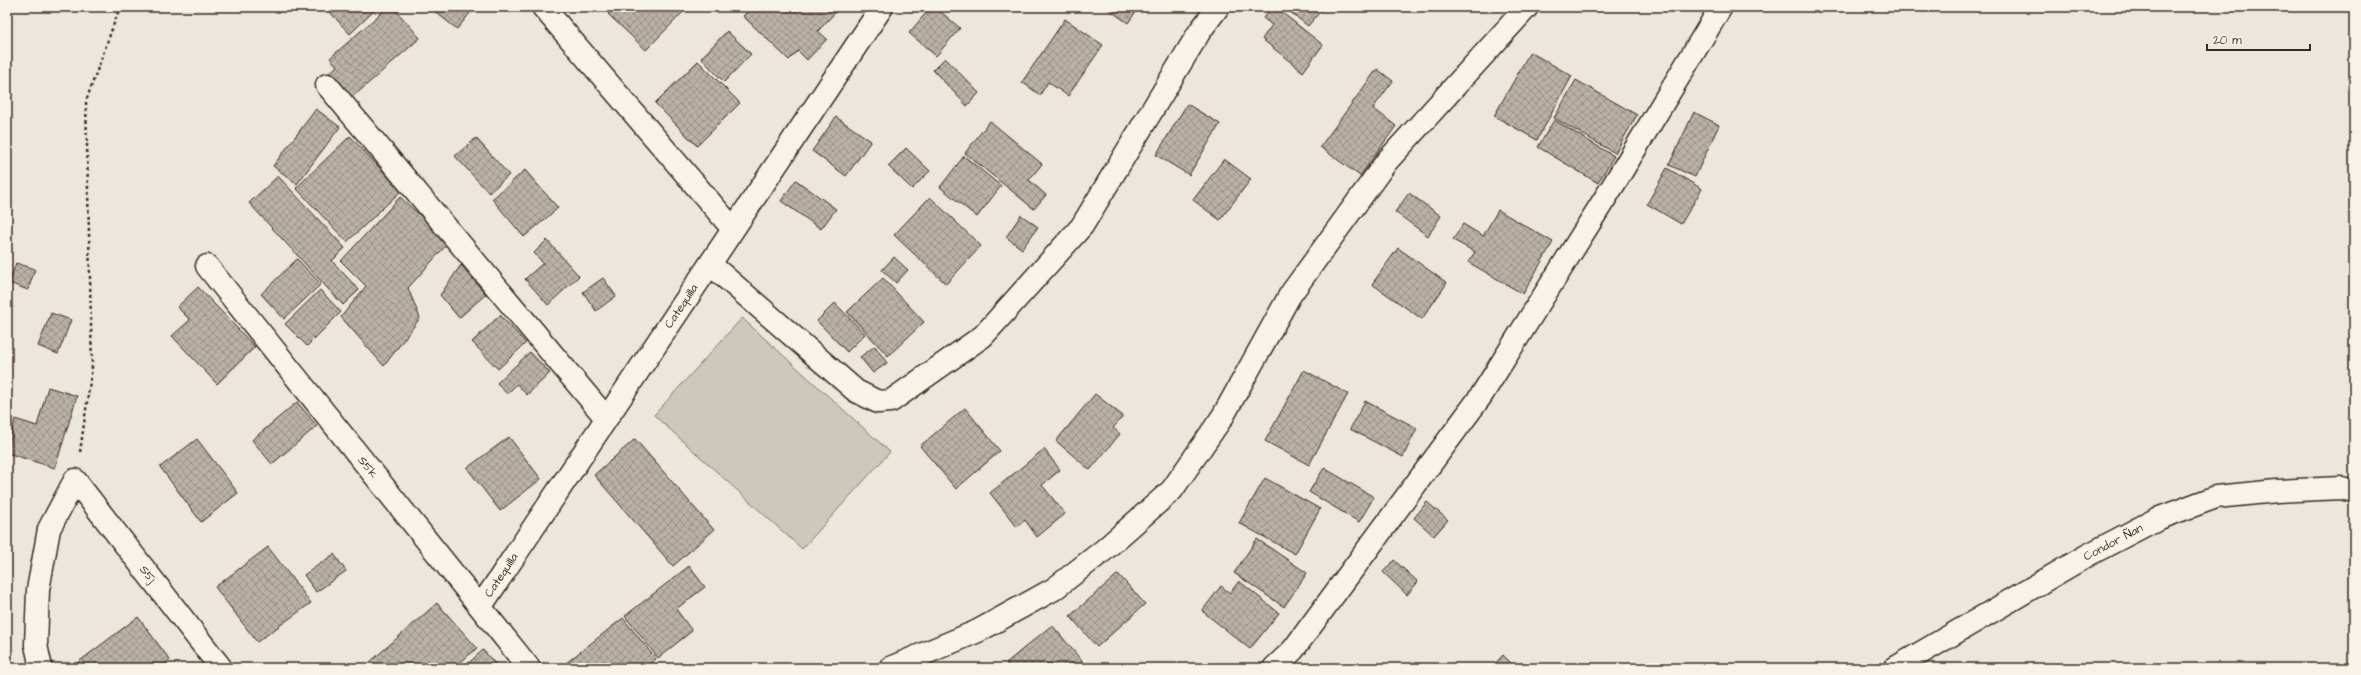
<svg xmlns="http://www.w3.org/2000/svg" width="2361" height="675" font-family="'Architects Daughter',sans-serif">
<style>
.pitch{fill:#cec8bc;stroke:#84796d}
.building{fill:url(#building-cross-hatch);stroke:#3b2a1e}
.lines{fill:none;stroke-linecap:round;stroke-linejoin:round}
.minor-casing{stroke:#3b2a1e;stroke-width:25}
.path{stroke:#3b2a1e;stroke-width:2.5;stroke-dasharray:3 3;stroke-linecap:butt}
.minor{stroke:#f7f3e8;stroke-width:22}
.labels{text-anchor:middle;stroke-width:3;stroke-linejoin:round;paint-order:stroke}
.street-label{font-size:12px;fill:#3b2a1e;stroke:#f7f3e8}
</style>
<defs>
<pattern id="building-cross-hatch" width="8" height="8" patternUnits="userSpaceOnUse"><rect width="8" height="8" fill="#bab2a7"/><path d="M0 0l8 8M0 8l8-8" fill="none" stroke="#989187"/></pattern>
</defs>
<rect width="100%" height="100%" fill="#ece7dc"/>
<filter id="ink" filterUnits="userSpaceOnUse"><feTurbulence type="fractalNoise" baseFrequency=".025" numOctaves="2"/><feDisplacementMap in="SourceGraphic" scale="8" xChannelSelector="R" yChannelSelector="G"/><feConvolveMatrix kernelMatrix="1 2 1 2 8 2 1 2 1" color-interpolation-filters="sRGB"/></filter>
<g filter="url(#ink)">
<path class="pitch" d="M742,318L890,452L802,549L654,415Z"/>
<path class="building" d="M325,7H378L350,34Z
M388,7H393L420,38L347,102L325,77L337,66L330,58Z
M429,7H475L457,29Z
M615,7H688L646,50L608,14Z
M752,7H840L818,31L827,39L807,60L798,51L789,60L743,16Z
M931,7H935L960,28L936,56L909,33Z
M1105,7H1139L1128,23Z
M1272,7H1275L1323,45L1303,72L1262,39L1272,25L1263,18Z
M1284,7H1324L1308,26Z
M1065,19L1103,45L1068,96L1048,82L1040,95L1022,82Z
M727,31L751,54L724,82L701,58Z
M1530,52L1572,76L1537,140L1494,116Z
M945,58L979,93L967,106L933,70Z
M698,61L740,103L697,146L655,103Z
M1377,69L1393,81L1373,108L1396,126L1360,176L1320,147Z
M1576,80L1637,115L1615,153L1554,118Z
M1187,104L1220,124L1189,175L1156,155Z
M316,109L340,127L297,184L273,166Z
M1694,112L1719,125L1695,177L1669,165Z
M836,117L871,141L846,176L812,151Z
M1554,120L1614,156L1598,183L1538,147Z
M990,121L1042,164L1029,180L1046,195L1034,209L965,153Z
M350,136L401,191L347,242L296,188Z
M476,138L509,175L489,193L455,156Z
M906,148L930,171L912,189L888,166Z
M964,156L1001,186L977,217L940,187Z
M1224,159L1251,179L1220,220L1193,200Z
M1667,168L1702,189L1681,224L1647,204Z
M525,170L558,208L524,237L492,199Z
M278,176L345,248L332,261L359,290L343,305L249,203Z
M796,180L836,209L821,229L781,201Z
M1409,193L1441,216L1428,236L1395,212Z
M400,197L449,242L408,288L420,318L384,366L341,317L366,286L341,261Z
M930,197L981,246L946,284L894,235Z
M1498,210L1553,242L1523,294L1468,262L1475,252L1453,240L1463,224L1483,236Z
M1021,215L1038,227L1022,249L1006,237Z
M547,240L579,276L548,305L525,279L543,263L534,253Z
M1398,248L1447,283L1422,319L1372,284Z
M894,257L908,270L896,283L882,270Z
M297,259L321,284L284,319L261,294Z
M16,263L35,269L28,290L9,283Z
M461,265L486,294L459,318L440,295Z
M603,278L616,296L596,311L583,292Z
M883,278L924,322L888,356L847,312Z
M198,287L255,347L217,384L172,336L190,320L177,307Z
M320,290L341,312L307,346L285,324Z
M835,303L865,334L847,352L817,321Z
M51,313L71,320L58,354L38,346Z
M500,315L526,343L498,369L472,342Z
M875,346L887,363L873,373L860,357Z
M530,352L550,373L527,395L517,384L507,394L497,383Z
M1304,370L1348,394L1309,465L1265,441Z
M48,387L77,396L55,468L7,453L15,419L37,426Z
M1095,394L1123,416L1113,428L1120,434L1090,470L1056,441Z
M1365,401L1417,428L1403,457L1350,429Z
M297,402L317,426L272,464L252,440Z
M965,408L1000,451L956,489L920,446Z
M509,437L541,479L500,511L467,468Z
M197,439L238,493L201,522L160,467Z
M635,439L714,530L673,566L594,475Z
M1044,449L1060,470L1042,485L1065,514L1037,537L1025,520L1017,527L990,493Z
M1324,468L1374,497L1359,522L1309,492Z
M1265,478L1320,509L1295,554L1239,523Z
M1427,502L1448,520L1434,536L1414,518Z
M1257,539L1307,573L1284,607L1234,573Z
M268,547L311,603L257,642L215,587Z
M334,554L346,571L316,592L304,575Z
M1394,560L1418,582L1407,595L1383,572Z
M689,566L705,587L676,609L692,631L658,658L625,616Z
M1118,574L1145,604L1097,647L1070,616Z
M1239,581L1279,613L1250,649L1202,611L1221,586L1230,593Z
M437,603L477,648L454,668H375L370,662Z
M138,617L170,660L160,668H81L77,663Z
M623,618L656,659L645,668H570L566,663Z
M1052,625L1087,667L1010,668L1006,663Z
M483,650L499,668H463Z
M1503,655L1516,668H1491Z"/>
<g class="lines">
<defs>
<path id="minor" d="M543,7L733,229
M327,85L606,418
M710,264L856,391L878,402L891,401L983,336L1082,226L1200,31L1218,7
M207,266L529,668
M481,606L882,7
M41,668L36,645L38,590L49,529L75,480L221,668
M890,668L978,631L1054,589L1104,550L1172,490L1223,416L1290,295L1387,161L1527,7
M1274,668L1293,650L1481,396L1614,184L1721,7
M1895,668L2088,555L2157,519L2216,497L2277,491L2341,488L2354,491"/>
</defs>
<use href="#minor" class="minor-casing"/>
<path class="path" d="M80,452L92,367L86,101L120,7"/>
<use href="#minor" class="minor"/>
</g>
</g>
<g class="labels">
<g class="street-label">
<text transform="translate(681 306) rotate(-56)" y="4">Catequilla</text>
<text transform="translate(368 467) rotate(51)" y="4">S5k</text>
<text transform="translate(2113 542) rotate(-28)" y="4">Condor Ñan</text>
<text transform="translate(148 574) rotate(52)" y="4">S5j</text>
<text transform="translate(501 575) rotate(-56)" y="4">Catequilla</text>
</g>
</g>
<rect width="2361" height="675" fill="none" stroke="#f7f3e8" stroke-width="24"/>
<rect x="12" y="12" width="2337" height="651" fill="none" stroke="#3b2a1e" stroke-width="1.5" filter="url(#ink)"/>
<path d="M2207 44v6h103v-6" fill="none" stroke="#3b2a1e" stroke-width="2"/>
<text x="2213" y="44" font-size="12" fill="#3b2a1e" stroke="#f7f3e8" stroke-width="3" paint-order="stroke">20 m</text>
</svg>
